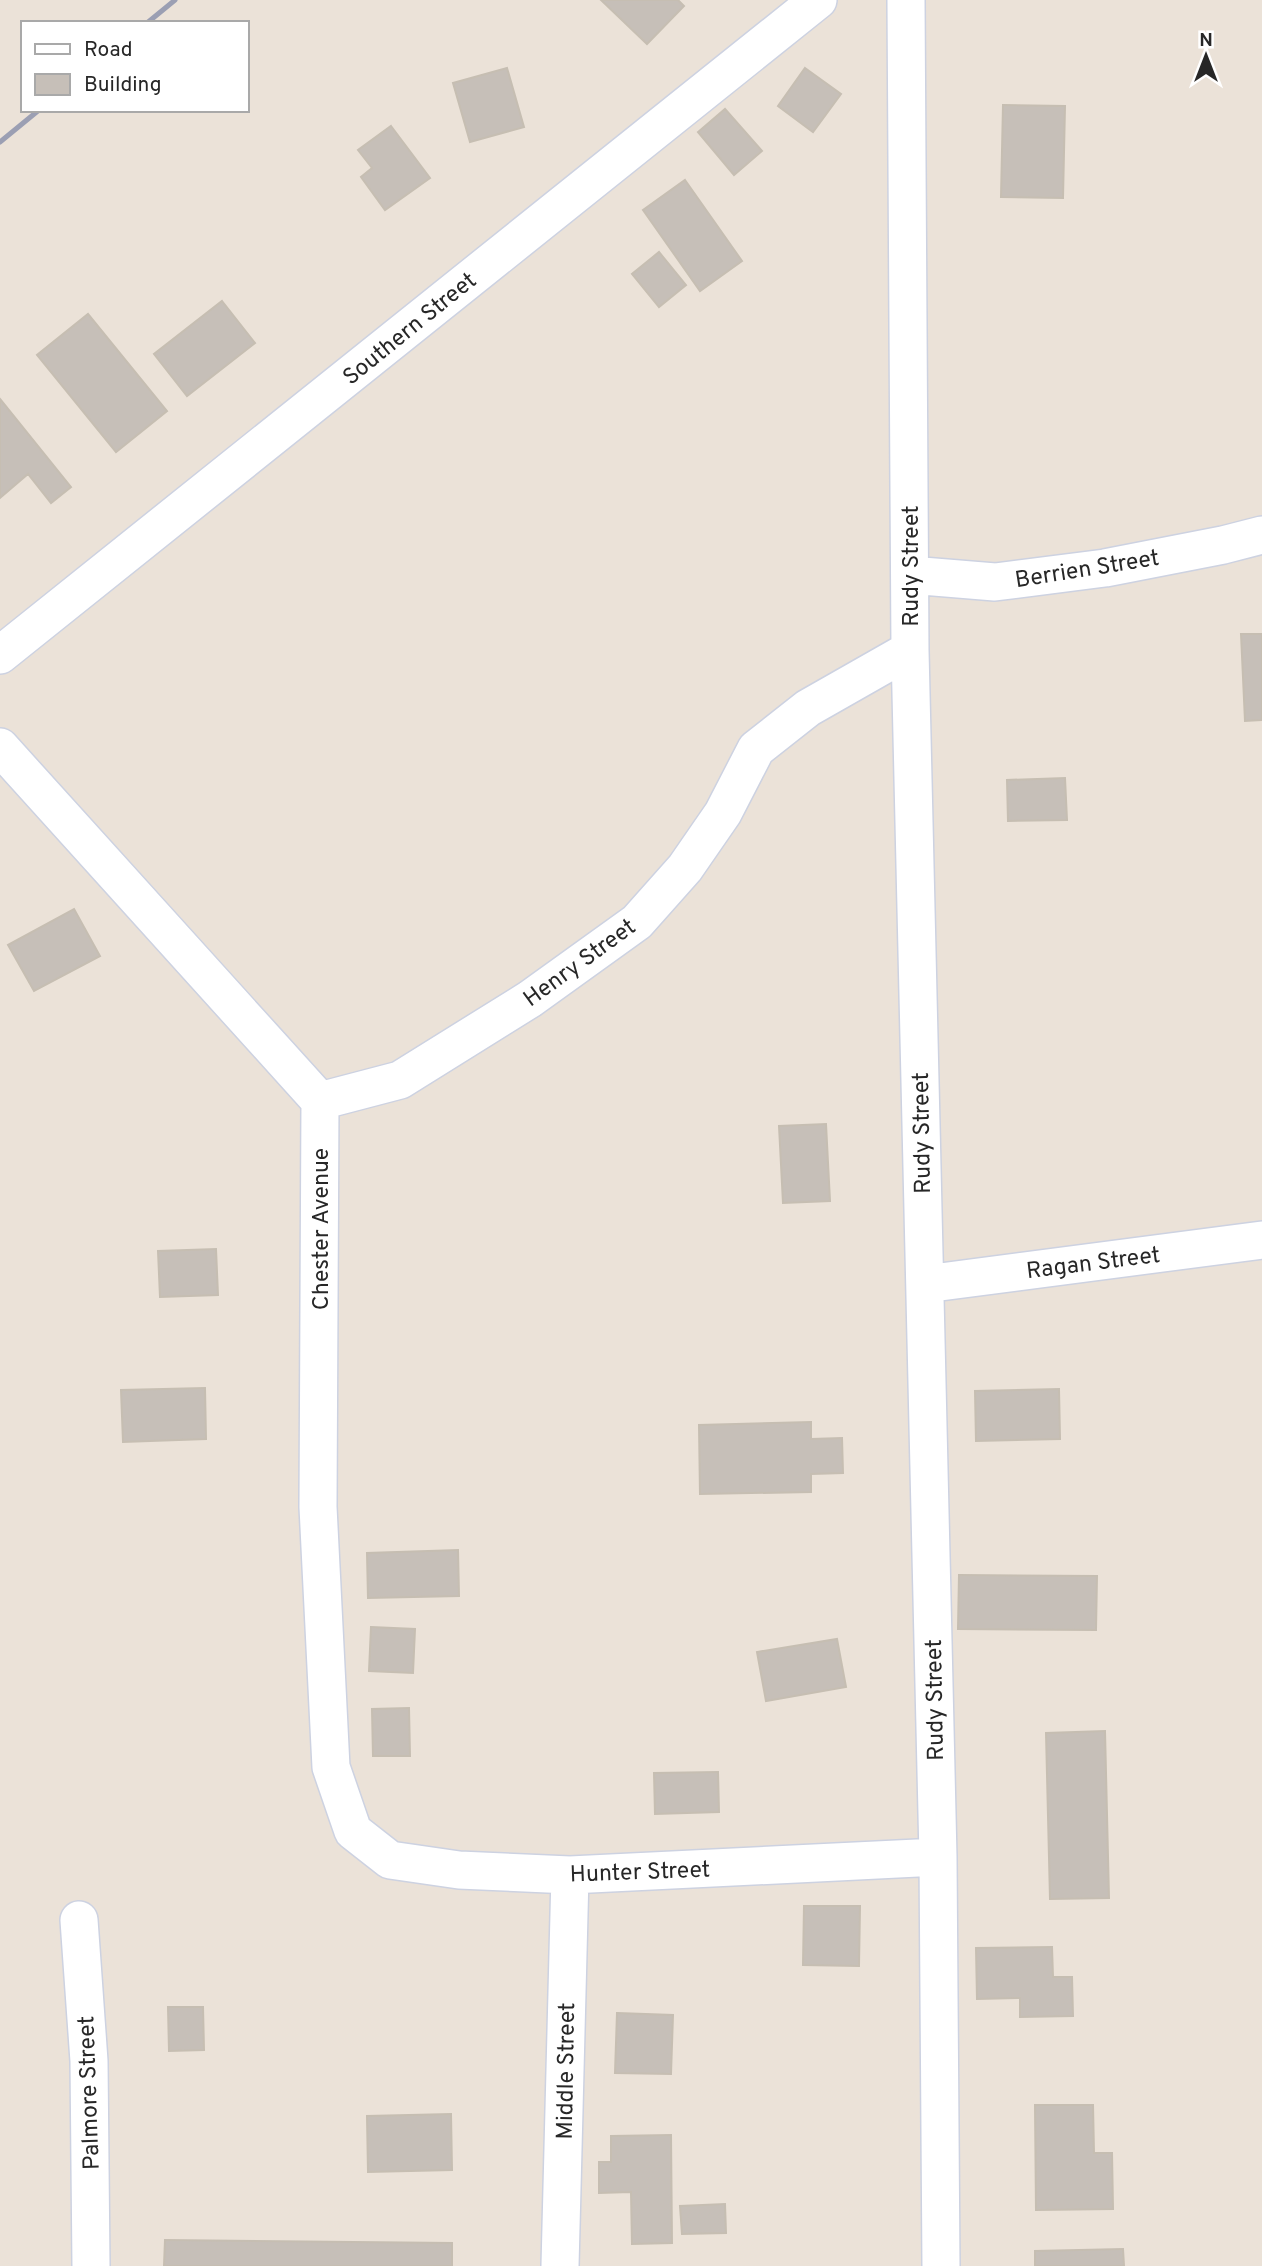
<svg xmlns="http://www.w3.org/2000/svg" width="1262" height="2266" font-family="Overpass,sans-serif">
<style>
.building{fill:#c6bfb8;stroke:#c6beb2;stroke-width:2}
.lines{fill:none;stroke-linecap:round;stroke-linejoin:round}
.minor-casing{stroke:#cdd2e1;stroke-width:40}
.minor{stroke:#fff;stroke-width:37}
.rail{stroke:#9b9fb3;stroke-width:5}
.labels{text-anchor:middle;stroke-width:7;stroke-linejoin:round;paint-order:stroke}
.street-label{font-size:23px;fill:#272727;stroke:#fff}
</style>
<rect width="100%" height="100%" fill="#ebe2d8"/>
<path class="building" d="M601,0H678L684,6L647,44Z
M507,68L524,127L470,142L453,83Z
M805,68L841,94L813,132L778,106Z
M1003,105L1065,106L1063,198L1001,197Z
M725,109L762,151L734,175L698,132Z
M391,126L430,178L385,210L361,177L372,168L358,150Z
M685,180L742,261L700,291L643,210Z
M659,252L686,285L659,307L632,274Z
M222,301L255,343L187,396L154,354Z
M88,314L167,411L116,452L37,355Z
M0,399L71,487L51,503L28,474L0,498Z
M1241,634H1262V720L1245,721Z
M1065,778L1067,820L1008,821L1007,780Z
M74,909L100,956L34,991L8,945Z
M826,1124L830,1201L783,1203L779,1126Z
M216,1249L218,1295L160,1297L158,1251Z
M205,1388L206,1439L123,1442L121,1390Z
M1059,1389L1060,1439L976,1441L975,1391Z
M811,1422V1439L842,1438L843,1473L811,1474V1492L700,1494L699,1425Z
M458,1550L459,1596L368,1598L367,1553Z
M959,1575L1097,1576L1096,1630L958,1629Z
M371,1627L415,1629L413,1673L369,1671Z
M837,1639L846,1687L766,1701L757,1652Z
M409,1708L410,1756H373L372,1709Z
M1105,1731L1109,1898L1050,1899L1046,1733Z
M718,1772L719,1812L655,1814L654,1773Z
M804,1906H860L859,1966L803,1965Z
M1052,1947L1053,1977H1072L1073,2016L1020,2017V1998L977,1999L976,1948Z
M168,2007H203L204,2050L169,2051Z
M617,2013L673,2015L671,2074L615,2073Z
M1035,2105H1093L1094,2153H1112L1113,2209L1036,2210Z
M451,2114L452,2170L368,2172L367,2116Z
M671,2135L672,2243L632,2244L631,2192L599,2193V2162H611V2136Z
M725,2204L726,2233L682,2234L680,2206Z
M165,2240L452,2243V2266H164Z
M1123,2249L1124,2266H1035V2251Z"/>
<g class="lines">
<defs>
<path id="minor" d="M906,0L910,650L938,1857L941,2266
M910,575L995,582L1105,568L1223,545L1262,535
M0,655L818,0
M0,747L320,1101L318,1507L331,1767L353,1831L390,1860L459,1870L570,1875L938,1857
M320,1101L400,1080L530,999L637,922L685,868L723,813L756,749L808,708L910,650
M925,1284L1262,1240
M79,1920L89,2061L91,2266
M560,2266L570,1875"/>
</defs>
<use href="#minor" class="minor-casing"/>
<use href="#minor" class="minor"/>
<path class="rail" d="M147,23L175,0
M0,142L39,110"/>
</g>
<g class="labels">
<g class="street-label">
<text transform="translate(409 328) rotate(-39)" y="8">Southern Street</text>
<text transform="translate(910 566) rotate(-90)" y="8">Rudy Street</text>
<text transform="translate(1087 568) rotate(-9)" y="8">Berrien Street</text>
<text transform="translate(579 962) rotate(-36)" y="8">Henry Street</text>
<text transform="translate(921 1133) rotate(-91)" y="8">Rudy Street</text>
<text transform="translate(320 1229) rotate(-90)" y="8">Chester Avenue</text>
<text transform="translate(1093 1262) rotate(-7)" y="8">Ragan Street</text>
<text transform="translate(934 1700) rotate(-91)" y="8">Rudy Street</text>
<text transform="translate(640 1871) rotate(-2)" y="8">Hunter Street</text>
<text transform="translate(565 2071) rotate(-89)" y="8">Middle Street</text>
<text transform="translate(88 2093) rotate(-92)" y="8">Palmore Street</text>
</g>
</g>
<rect x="21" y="21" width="228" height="91" fill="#ffffff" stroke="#a9a9a9" stroke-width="2"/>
<rect x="35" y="44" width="35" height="10" fill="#ffffff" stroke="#a9a9a9" stroke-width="2"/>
<text x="84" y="56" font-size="21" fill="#272727">Road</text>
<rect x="35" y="74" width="35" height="21" fill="#c6bfb8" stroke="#a9a9a9" stroke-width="2"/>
<text x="84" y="91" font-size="21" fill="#272727">Building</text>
<g transform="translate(1206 56)" stroke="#ffffff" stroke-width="5" paint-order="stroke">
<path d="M0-5L12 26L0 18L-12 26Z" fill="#272727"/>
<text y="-10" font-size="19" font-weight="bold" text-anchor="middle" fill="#272727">N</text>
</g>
</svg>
